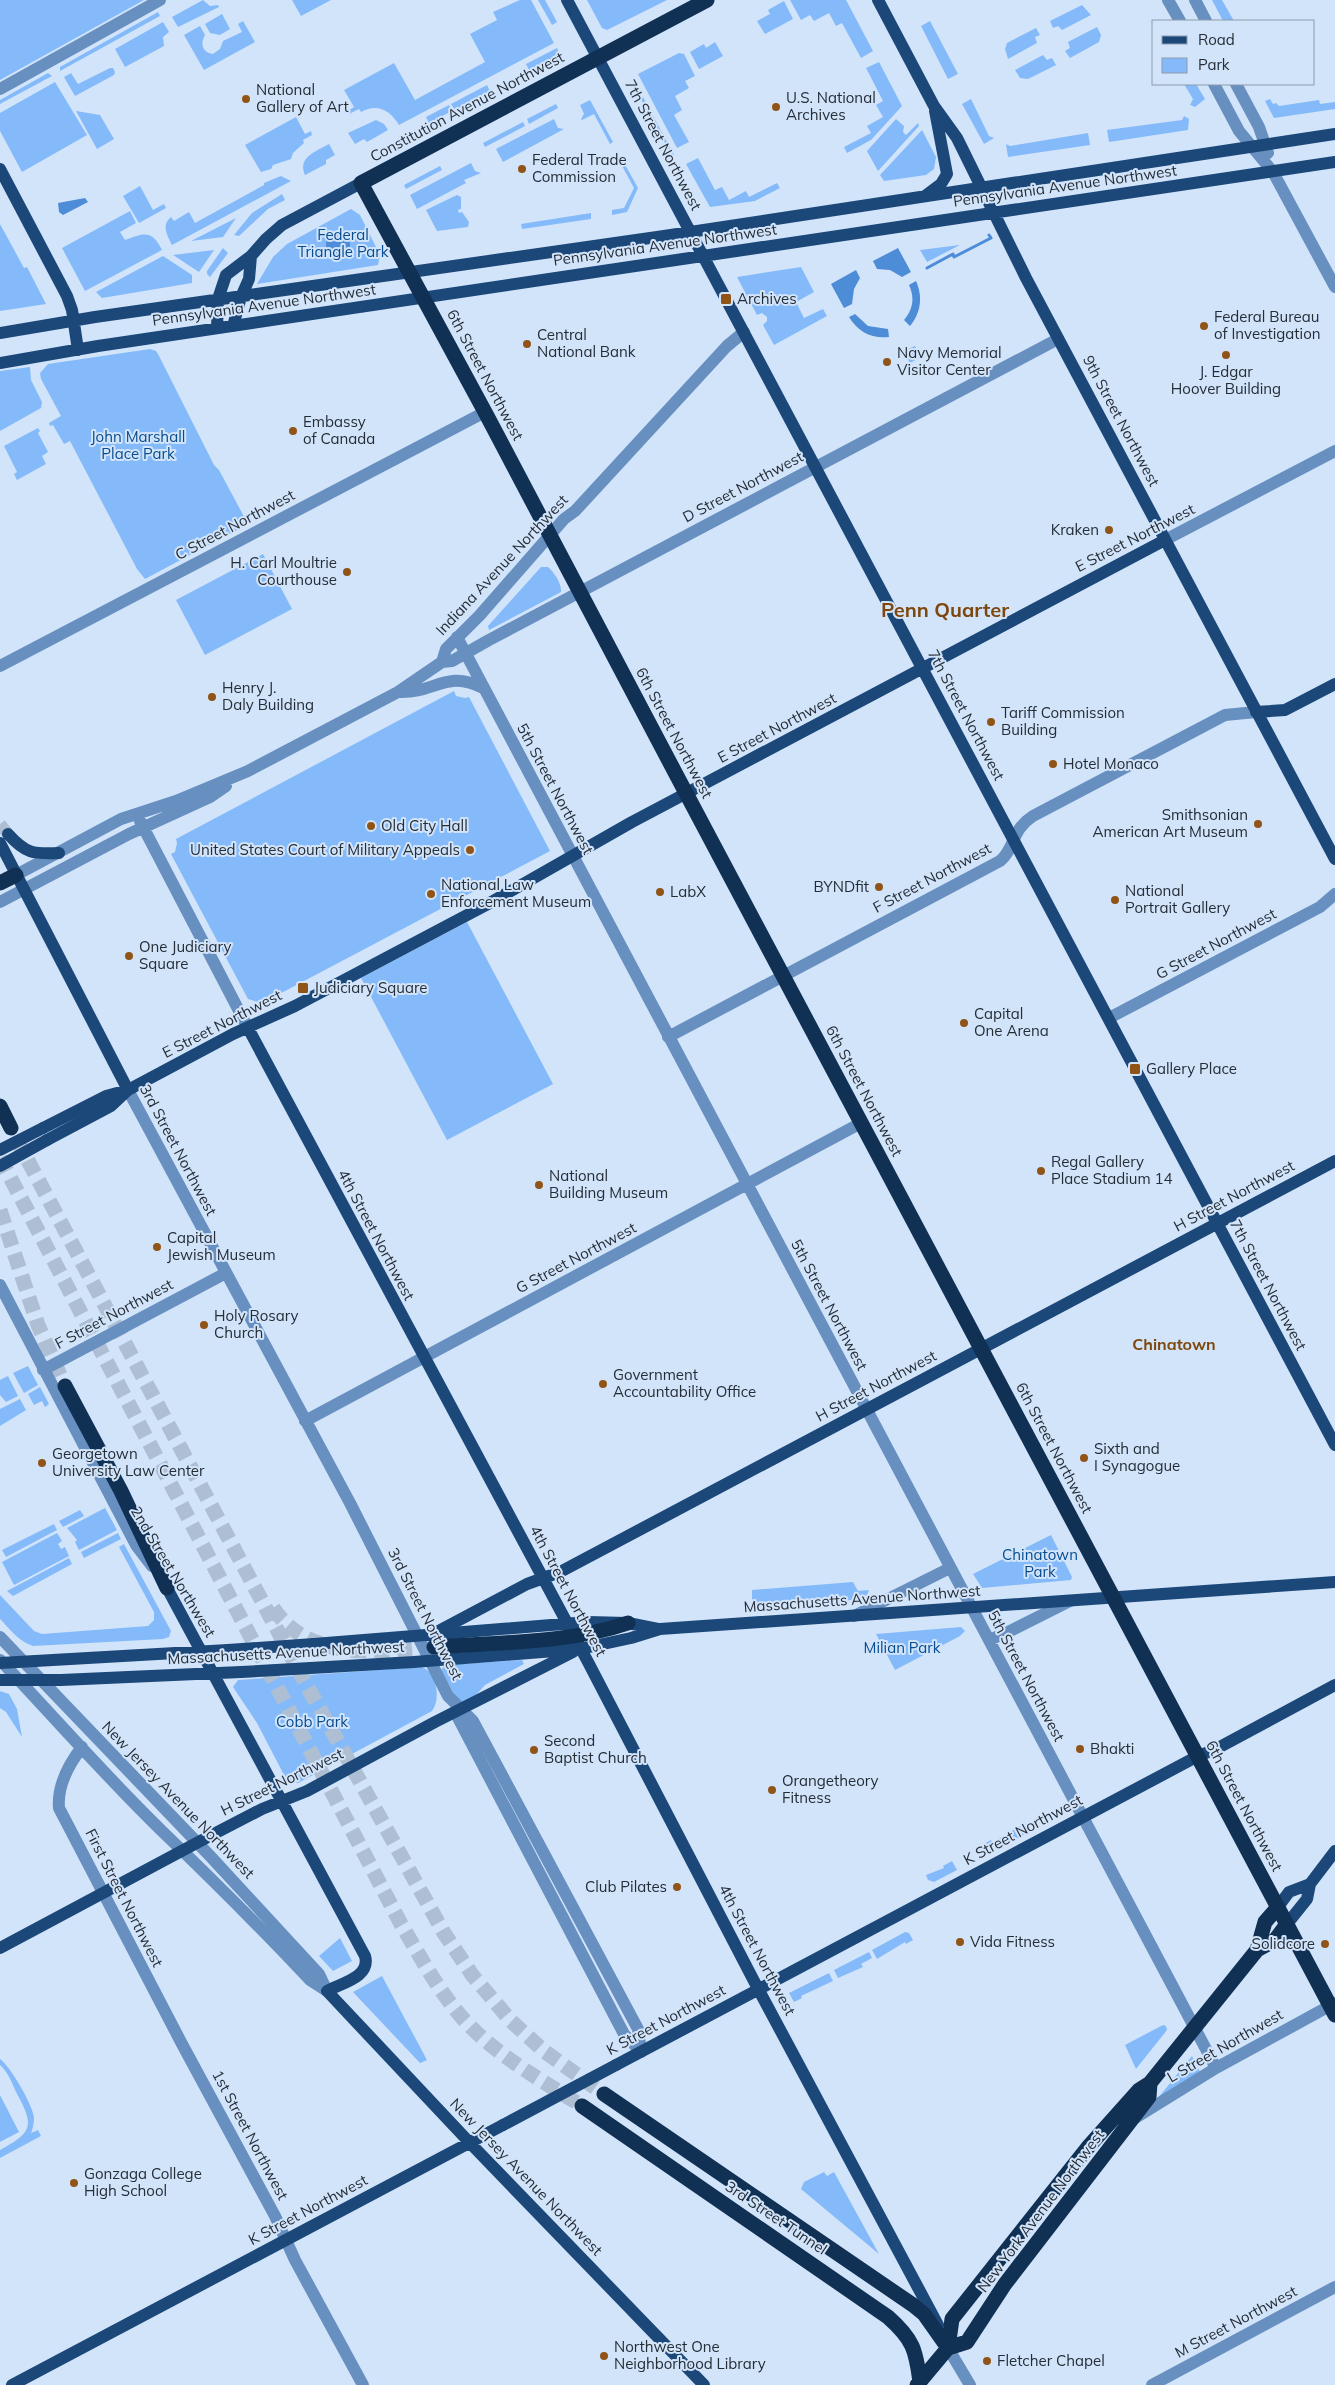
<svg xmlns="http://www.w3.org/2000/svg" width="1335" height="2385" font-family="Mulish,sans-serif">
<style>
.green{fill:#84bafa}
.water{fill:#4d8cd6}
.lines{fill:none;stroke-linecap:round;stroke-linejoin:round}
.stream{stroke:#4d8cd6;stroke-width:3}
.major-tunnel{stroke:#afbfd3;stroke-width:12;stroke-dasharray:12 6;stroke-linecap:butt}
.highway-tunnel{stroke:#afbfd3;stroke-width:15;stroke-dasharray:15 8;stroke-linecap:butt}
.minor{stroke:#678fbf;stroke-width:12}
.major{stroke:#1c4879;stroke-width:12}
.highway{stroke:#103054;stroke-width:15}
.major-bridge{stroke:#1c4879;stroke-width:12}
.poi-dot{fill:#905416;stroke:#d2e4fa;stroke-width:2}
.labels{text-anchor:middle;stroke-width:4;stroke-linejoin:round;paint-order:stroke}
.poi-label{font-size:15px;fill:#252d37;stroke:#d2e4fa;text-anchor:start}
.street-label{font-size:15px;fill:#252d37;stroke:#d2e4fa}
.park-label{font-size:15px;fill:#064c8f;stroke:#d2e4fa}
.neighbourhood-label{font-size:16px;font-weight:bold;fill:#7e470d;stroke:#d2e4fa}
.district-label{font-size:20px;font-weight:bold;fill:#7e470d;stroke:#d2e4fa}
</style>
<rect width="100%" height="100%" fill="#d2e4fa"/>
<path class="green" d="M0,0H144L0,80Z
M203,0L210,6L218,5L219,7L178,27L172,17Z
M292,0H331L301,16Z
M520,0H531L554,43L399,125C390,110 377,103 361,112L359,109L349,114L348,111L354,107L344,90L394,63L415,100L485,62L470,34L497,20L493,12Z
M538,0H545L557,22L552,25Z
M587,0H667L607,30L602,28Z
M790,0H846L873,51L861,58L842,23L836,26L829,13L814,21L810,15L801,20Z
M1212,0H1222L1234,21H1223Z
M784,1L793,19L765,34L757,21L770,14L768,10Z
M1082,5L1091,15L1062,30L1058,26L1053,28L1050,21Z
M158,12L160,16L60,71V67Z
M222,14L230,29L220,35L210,33L205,24Z
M243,21L255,42L204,70L184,35L200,26L205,35C200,44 202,52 213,54L220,49L223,41L242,32L238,24Z
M930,21L958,74L948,79L921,26Z
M163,22L169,32L163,37L164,46L125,67L115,49Z
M1097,27L1101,35L1099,42L1070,58L1065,51L1070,48L1068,42Z
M1036,28L1040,35L1035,37L1037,43L1008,59L1005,49L1007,43Z
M715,42L723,56L699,69L690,52L704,44L706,48Z
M557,48L560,54L529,70L526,64Z
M679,53L684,54L695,76L685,81L689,88L675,96L682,110L674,115L689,142L677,148L638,74Z
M1043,55L1047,60L1052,58L1056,65L1028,79L1020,78L1015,70Z
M879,62L902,106L871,140L847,153L844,147L871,133L867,126L883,117L876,105L883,101L866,68Z
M110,68H113L115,72L114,75L75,96L64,77L71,73L78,84Z
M48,73L52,76L0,104V100Z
M55,82L87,135L22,172L0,131V113Z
M1184,84H1196L1205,99L1195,107L1190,105L1193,99Z
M487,85L490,91L455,110L451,104Z
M643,97L674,155L672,156L641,99Z
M971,99L989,136L994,138L984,144L962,104Z
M1270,99L1273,104L1276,103L1279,106L1319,100L1320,104L1335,102V109L1274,118L1265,101Z
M590,100L613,142L610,144L594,114L582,120L581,119L584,114L580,105Z
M556,104L558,108L529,124L527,119Z
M449,105L452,111L429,123L426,117Z
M76,111L100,115L114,139L97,149Z
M1184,116L1189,119L1188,130L1109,142L1107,130L1182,120Z
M296,117L305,134L311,131L312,135L303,140L304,143L293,153L291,159L273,165L271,169L261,172L245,145Z
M554,119L558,128L564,129L503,162L496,149Z
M896,119L904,126L903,132L906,135L918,123L919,126L878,171L867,151Z
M376,120L384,124L388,130L367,142L364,139L355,144L348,133Z
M523,122L525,126L485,147L483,143Z
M922,130L936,157L934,169L926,175L884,181L880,175Z
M1088,133L1090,145L1008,157L1006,144L1010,146Z
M329,144L335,155L326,160V164L305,175C297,157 317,151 329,144Z
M698,158L715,190L722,187L729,200L746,191L749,197L777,183L780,188L755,201L710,207L686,164Z
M623,161L638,188L627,212L612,215V210L624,208L634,188L620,162Z
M471,163L475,171L481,173L464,180L466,183L417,209L410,195Z
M440,166L442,170L406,189L404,185Z
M281,176L291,181L172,245C167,235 161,225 171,217L174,221L189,212L195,223L264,185V183Z
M140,186L153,210L164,204L166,208L139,223L123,196Z
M282,194L285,200L268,209L239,236L234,235L252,213Z
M457,195L461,197V209L458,210L459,213L462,212L469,222L468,227L437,231L426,210Z
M351,209L360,215L380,255L378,265L257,284L273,257L287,244Z
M130,211L136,223L120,232L125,240C143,233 152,229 162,250L85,291L62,248Z
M591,213V219L522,229L521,224Z
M236,218L223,237L191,241Z
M0,224L24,268L27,267L46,304L0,311Z
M960,245L927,262L920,250Z
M223,248L228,253L210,277L207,274V271Z
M214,250L199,272L173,255Z
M163,256L192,275V283L102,298L96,292Z
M801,267L814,292L796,302L804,318L823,309L827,316L774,345L763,325L767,321V317L762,313L757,315L737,277Z
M915,346L921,357L910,363L903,351Z
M150,349L156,351L158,354L214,465L219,470L248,524L145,579L137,569L70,441L64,444L53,425L50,426L49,423L61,416L41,379L40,373L48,364Z
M30,367L31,380L42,402L41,408L0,431V371Z
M38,428L40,431L38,433L48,452L42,456L46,464L17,480L14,474L17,472L4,446Z
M263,554L292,609L205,655L176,600Z
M541,567H548C554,572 562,584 561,592L489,630L488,626Z
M454,691L456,696L465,698L469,697L550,851L287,990L261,1003L248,999L171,854L175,852L177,843L176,839Z
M467,922L553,1084L447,1140L361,978Z
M28,1366L38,1385L24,1393L13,1373Z
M8,1376L18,1396L6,1402L0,1395V1380Z
M40,1387L49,1404L45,1407L42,1401L34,1405L28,1394Z
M20,1399L26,1410L0,1426V1409Z
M105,1508L117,1530L79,1550L75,1542L77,1540L67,1528Z
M80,1510L84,1516L63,1527L59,1521Z
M54,1524L57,1530L6,1557L2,1550Z
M57,1533L62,1541L58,1544L61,1549L65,1547L69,1556L14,1585L2,1562Z
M118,1533L121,1539L84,1558L81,1552Z
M1051,1535L1072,1577L1071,1580L982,1588L973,1574Z
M124,1544L171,1631L169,1637L163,1639L33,1646C19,1642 10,1629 0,1619V1595L34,1631L42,1634L148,1626L154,1620V1612L119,1547Z
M69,1558L72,1564L13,1596L7,1591Z
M853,1582L858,1591L869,1590L867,1595L851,1600L752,1606V1590Z
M961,1627L965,1631L960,1636L895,1670L876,1634Z
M522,1660L524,1664L485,1685L477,1694L463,1702L457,1700L441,1670L445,1665Z
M422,1667C437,1673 441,1699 432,1711L298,1783L288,1780L284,1775L257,1723L233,1687L238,1680Z
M0,1691L9,1694L17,1709L22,1737L6,1712L0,1708Z
M1022,1825L1027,1833L1002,1846L998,1839Z
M991,1840L996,1849L980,1857L977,1851L983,1848L982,1845Z
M952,1861L957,1870L934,1882L928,1880L926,1875L944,1868L943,1866Z
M905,1932L909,1933L913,1940L906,1944L905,1942L877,1959L872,1950Z
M340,1938L352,1961L333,1971L319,1956Z
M869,1952L872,1958L861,1964L863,1967L838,1978L834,1970Z
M829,1973L833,1981L801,1996L802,1998L794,2002L789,1993Z
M382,1976L427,2060L420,2063L353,1992Z
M1163,2025L1166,2026L1167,2030L1136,2069L1125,2045Z
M1192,2056L1201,2074L1154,2103Z
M0,2059C11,2067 32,2104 34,2117C34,2123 33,2128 31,2133L38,2130L41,2136L0,2158V2150C34,2132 34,2125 16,2092C12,2083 8,2072 0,2065Z
M0,2095L19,2132L0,2142Z
M824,2172L827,2176L834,2172L879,2254L801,2189L804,2182Z"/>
<path class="water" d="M85,198L88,202L63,215L59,212L58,203Z
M326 245a12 12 0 1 1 24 0a12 12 0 1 1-24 0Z
M898,248L911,272L902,277L890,270L877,269L873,261Z
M856,270L860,278L854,289L852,304L844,308L831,284Z
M916,281C923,296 921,313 910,326L904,320C913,309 915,298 909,285Z
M855,314L868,326L888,329L889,337C872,339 858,332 849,317Z"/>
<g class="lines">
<path class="stream" d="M927,268L953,254L954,257L991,238L989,235"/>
<path class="major-tunnel" d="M0,824L8,834"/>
<path class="highway-tunnel" d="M17,1140L306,1684L444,1933L473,1976L511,2021L544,2051L604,2094
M0,1158L401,1924C421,1958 440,1994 467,2023C499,2057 543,2081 582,2106
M0,1210L38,1325L65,1386
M273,1608C310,1662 378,1652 434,1647"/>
<path class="minor" d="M1168,0L1180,21
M1195,0L1206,21
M1214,84L1239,131L1273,172L1335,287
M1236,84L1259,127L1268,153
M0,89L160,0
M1165,540L1335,451
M457,637L1216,2068
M442,662L452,661L489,640L1058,339
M0,666L485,412
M398,692C435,694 446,669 483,688
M140,821L248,1028
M16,875L121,819L176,801L248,771L398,692L442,662L446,649L480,615L564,519L575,511L727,346L744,332
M0,902L129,834L210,797L226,786
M1109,1018L1320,907L1335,894
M668,1037L1000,861C1015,849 1011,830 1033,816L1225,715L1256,712
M128,1090L350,1503L448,1696L473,1721L638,2029L641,2052
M0,1285L136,1545L152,1566
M43,1370L226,1273
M305,1421L861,1123
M854,1616L950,1568
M0,1637L211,1857L319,1974L327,1991
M989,1640L1006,1633L1070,1601
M0,1660C55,1718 108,1779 165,1834C215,1882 263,1930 310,1980L327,1991
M455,1712L624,2034L641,2052
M82,1747C69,1764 57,1785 59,1808L182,2044L275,2216L295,2260L363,2385
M1132,2120L1216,2068L1335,2003
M948,2348L970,2385
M1152,2385L1335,2287"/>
<path class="major" d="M567,0L1335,1445
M878,0L934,106L957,138L1026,278L1335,859
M0,169L67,296L72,310L78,350
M925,196L941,184L947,174L935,111
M233,326L241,297L249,279L251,256
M217,328L218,299L226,275L251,256L266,239L282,225L361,183
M0,333L95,317L664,236L1335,134
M0,363L98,346L1335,162
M1256,712L1285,710L1335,684
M8,834C26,854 33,854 59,853
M0,843L128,1090
M248,1028L588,1662L754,1981L938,2325
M43,1128L106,1096L128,1090L233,1034L295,1006L488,904L632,822L1165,540
M47,1140L111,1106L128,1090
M167,1588L365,1956C371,1977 342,1983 327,1991L470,2143L704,2385
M431,1635L527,1584L560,1572L1335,1161
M314,1644L588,1622L628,1623L658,1629
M0,1663L228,1650
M328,1667L414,1662L580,1649L631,1638L660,1629L1335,1582
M0,1680H61L241,1672
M1278,1907L1289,1892L1310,1884
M1287,1924L1307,1899L1310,1884L1335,1851
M0,1948L206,1838L262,1809L307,1791L435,1722L573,1652
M616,2065L1198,1756L1216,1749L1335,1685
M12,2385L503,2125"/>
<path class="highway" d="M707,0L361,183L485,412L678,778L1335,2015
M0,883L16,875
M0,1106L11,1128
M65,1386L121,1491L167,1588
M434,1647C498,1642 567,1644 628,1623
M1257,1950L1265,1922L1278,1907
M604,2094L913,2305L924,2314L948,2348
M582,2106L888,2317C913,2339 916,2350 920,2382
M948,2348L967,2342L1005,2284L1149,2097L1150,2083
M917,2385L948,2348L952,2319L1089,2146L1139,2090L1150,2083L1257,1950L1275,1940L1287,1924"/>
<path class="major-bridge" d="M0,1150L43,1128
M0,1166L47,1140
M228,1650L314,1644
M241,1672L328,1667
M503,2125L616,2065"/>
</g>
<g class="poi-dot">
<circle cx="246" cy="99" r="5"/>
<circle cx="776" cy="107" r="5"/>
<circle cx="522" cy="169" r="5"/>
<rect x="720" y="293" width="12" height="12" rx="2.5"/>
<circle cx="1204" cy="326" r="5"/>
<circle cx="527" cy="344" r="5"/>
<circle cx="1226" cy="355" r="5"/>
<circle cx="887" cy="362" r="5"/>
<circle cx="293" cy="431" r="5"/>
<circle cx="1109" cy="530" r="5"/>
<circle cx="347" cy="572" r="5"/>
<circle cx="212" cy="697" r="5"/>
<circle cx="991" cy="722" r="5"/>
<circle cx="1053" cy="764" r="5"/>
<circle cx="1258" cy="824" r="5"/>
<circle cx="371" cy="826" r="5"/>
<circle cx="470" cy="850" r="5"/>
<circle cx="879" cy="887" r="5"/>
<circle cx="660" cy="892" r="5"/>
<circle cx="431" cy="894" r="5"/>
<circle cx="1115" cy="900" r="5"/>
<circle cx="129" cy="956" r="5"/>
<rect x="297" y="982" width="12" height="12" rx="2.5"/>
<circle cx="964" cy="1023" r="5"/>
<rect x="1129" y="1063" width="12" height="12" rx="2.5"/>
<circle cx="1041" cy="1171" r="5"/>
<circle cx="539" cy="1185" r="5"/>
<circle cx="157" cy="1247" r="5"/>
<circle cx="204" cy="1325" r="5"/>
<circle cx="603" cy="1384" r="5"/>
<circle cx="1084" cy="1458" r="5"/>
<circle cx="42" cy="1463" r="5"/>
<circle cx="1080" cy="1749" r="5"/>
<circle cx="534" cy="1750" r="5"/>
<circle cx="772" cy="1790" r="5"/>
<circle cx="677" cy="1887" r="5"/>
<circle cx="960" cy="1942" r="5"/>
<circle cx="1325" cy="1944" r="5"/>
<circle cx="74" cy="2183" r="5"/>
<circle cx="604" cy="2356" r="5"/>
<circle cx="987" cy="2361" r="5"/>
</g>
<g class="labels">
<g class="poi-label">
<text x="256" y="95">National<tspan x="256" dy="17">Gallery of Art</tspan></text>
<text x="786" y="103">U.S. National<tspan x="786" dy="17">Archives</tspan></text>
<text x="532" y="165">Federal Trade<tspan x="532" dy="17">Commission</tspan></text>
<text x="737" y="304">Archives</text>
<text x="1214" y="322">Federal Bureau<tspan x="1214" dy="17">of Investigation</tspan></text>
<text x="537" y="340">Central<tspan x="537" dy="17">National Bank</tspan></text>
<text x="897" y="358">Navy Memorial<tspan x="897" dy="17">Visitor Center</tspan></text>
<text x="1226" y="377" text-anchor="middle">J. Edgar<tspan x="1226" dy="17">Hoover Building</tspan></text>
<text x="303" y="427">Embassy<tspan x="303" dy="17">of Canada</tspan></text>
<text x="1099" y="535" text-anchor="end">Kraken</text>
<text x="337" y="568" text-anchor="end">H. Carl Moultrie<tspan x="337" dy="17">Courthouse</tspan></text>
<text x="222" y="693">Henry J.<tspan x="222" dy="17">Daly Building</tspan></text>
<text x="1001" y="718">Tariff Commission<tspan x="1001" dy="17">Building</tspan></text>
<text x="1063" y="769">Hotel Monaco</text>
<text x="1248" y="820" text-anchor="end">Smithsonian<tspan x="1248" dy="17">American Art Museum</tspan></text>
<text x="381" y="831">Old City Hall</text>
<text x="460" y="855" text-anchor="end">United States Court of Military Appeals</text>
<text x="441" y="890">National Law<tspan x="441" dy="17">Enforcement Museum</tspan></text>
<text x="869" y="892" text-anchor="end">BYNDfit</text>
<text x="1125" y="896">National<tspan x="1125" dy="17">Portrait Gallery</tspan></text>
<text x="670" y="897">LabX</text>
<text x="139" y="952">One Judiciary<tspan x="139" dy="17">Square</tspan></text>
<text x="314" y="993">Judiciary Square</text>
<text x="974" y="1019">Capital<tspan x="974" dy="17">One Arena</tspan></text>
<text x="1146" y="1074">Gallery Place</text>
<text x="1051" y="1167">Regal Gallery<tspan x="1051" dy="17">Place Stadium 14</tspan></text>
<text x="549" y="1181">National<tspan x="549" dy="17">Building Museum</tspan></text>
<text x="167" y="1243">Capital<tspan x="167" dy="17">Jewish Museum</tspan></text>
<text x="214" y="1321">Holy Rosary<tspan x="214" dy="17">Church</tspan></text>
<text x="613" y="1380">Government<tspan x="613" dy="17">Accountability Office</tspan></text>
<text x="1094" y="1454">Sixth and<tspan x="1094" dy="17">I Synagogue</tspan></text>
<text x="52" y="1459">Georgetown<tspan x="52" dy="17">University Law Center</tspan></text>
<text x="544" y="1746">Second<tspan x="544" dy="17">Baptist Church</tspan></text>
<text x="1090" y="1754">Bhakti</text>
<text x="782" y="1786">Orangetheory<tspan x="782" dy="17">Fitness</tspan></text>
<text x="667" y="1892" text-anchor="end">Club Pilates</text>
<text x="970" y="1947">Vida Fitness</text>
<text x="1315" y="1949" text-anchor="end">Solidcore</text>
<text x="84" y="2179">Gonzaga College<tspan x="84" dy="17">High School</tspan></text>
<text x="614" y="2352">Northwest One<tspan x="614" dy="17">Neighborhood Library</tspan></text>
<text x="997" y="2366">Fletcher Chapel</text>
</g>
<g class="street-label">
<text transform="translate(467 107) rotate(-28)" y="5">Constitution Avenue Northwest</text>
<text transform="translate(663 145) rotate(62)" y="5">7th Street Northwest</text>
<text transform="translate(1065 186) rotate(-8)" y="5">Pennsylvania Avenue Northwest</text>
<text transform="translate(665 245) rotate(-8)" y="5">Pennsylvania Avenue Northwest</text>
<text transform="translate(264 305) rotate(-8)" y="5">Pennsylvania Avenue Northwest</text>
<text transform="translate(485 375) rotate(62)" y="5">6th Street Northwest</text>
<text transform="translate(1121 421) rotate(62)" y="5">9th Street Northwest</text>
<text transform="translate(743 487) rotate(-28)" y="5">D Street Northwest</text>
<text transform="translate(235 525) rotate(-28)" y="5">C Street Northwest</text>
<text transform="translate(1135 538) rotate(-27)" y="5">E Street Northwest</text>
<text transform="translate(502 565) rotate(-47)" y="5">Indiana Avenue Northwest</text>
<text transform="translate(966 715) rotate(62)" y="5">7th Street Northwest</text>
<text transform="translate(777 728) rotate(-28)" y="5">E Street Northwest</text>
<text transform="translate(674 733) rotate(62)" y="5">6th Street Northwest</text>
<text transform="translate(555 789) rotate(62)" y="5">5th Street Northwest</text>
<text transform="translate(932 878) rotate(-28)" y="5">F Street Northwest</text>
<text transform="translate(1216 944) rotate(-28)" y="5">G Street Northwest</text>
<text transform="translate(222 1024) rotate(-27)" y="5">E Street Northwest</text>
<text transform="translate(864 1091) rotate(62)" y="5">6th Street Northwest</text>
<text transform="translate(178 1150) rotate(62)" y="5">3rd Street Northwest</text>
<text transform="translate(1234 1196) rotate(-28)" y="5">H Street Northwest</text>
<text transform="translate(376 1235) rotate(62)" y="5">4th Street Northwest</text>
<text transform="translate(576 1258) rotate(-28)" y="5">G Street Northwest</text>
<text transform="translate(1268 1285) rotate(62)" y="5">7th Street Northwest</text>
<text transform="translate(829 1305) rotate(62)" y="5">5th Street Northwest</text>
<text transform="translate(114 1314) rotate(-28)" y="5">F Street Northwest</text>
<text transform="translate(876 1386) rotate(-28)" y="5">H Street Northwest</text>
<text transform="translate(1054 1448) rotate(62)" y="5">6th Street Northwest</text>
<text transform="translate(173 1572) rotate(59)" y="5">2nd Street Northwest</text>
<text transform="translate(568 1591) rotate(62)" y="5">4th Street Northwest</text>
<text transform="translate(862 1599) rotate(-4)" y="5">Massachusetts Avenue Northwest</text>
<text transform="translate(425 1614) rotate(63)" y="5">3rd Street Northwest</text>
<text transform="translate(286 1653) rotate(-3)" y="5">Massachusetts Avenue Northwest</text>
<text transform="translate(1026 1676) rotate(62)" y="5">5th Street Northwest</text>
<text transform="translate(282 1782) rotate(-26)" y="5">H Street Northwest</text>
<text transform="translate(178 1800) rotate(46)" y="5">New Jersey Avenue Northwest</text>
<text transform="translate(1244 1806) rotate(62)" y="5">6th Street Northwest</text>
<text transform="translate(1023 1830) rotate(-28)" y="5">K Street Northwest</text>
<text transform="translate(124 1898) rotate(63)" y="5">First Street Northwest</text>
<text transform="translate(757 1950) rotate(62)" y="5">4th Street Northwest</text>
<text transform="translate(666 2020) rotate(-28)" y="5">K Street Northwest</text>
<text transform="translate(1225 2046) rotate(-30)" y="5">L Street Northwest</text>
<text transform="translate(250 2135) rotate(62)" y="5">1st Street Northwest</text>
<text transform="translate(526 2177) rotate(46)" y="5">New Jersey Avenue Northwest</text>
<text transform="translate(308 2210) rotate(-28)" y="5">K Street Northwest</text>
<text transform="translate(1041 2211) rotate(-53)" y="5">New York Avenue Northwest</text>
<text transform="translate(776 2218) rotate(34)" y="5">3rd Street Tunnel</text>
<text transform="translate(1236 2322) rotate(-28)" y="5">M Street Northwest</text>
</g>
<g class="park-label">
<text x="343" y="240">Federal<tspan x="343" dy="17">Triangle Park</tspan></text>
<text x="138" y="442">John Marshall<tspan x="138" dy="17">Place Park</tspan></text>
<text x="1040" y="1560">Chinatown<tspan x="1040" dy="17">Park</tspan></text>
<text x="902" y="1653">Milian Park</text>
<text x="312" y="1727">Cobb Park</text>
</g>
<g class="neighbourhood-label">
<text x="1174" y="1350">Chinatown</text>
</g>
<g class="district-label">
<text x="945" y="617">Penn Quarter</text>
</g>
</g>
<rect x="1152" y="20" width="162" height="65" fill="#d2e4fa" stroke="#8d9bac"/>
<rect x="1162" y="36" width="25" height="8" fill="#1c4879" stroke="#8d9bac"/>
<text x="1198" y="45" font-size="15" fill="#252d37">Road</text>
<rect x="1162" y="58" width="25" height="15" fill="#84bafa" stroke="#8d9bac"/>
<text x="1198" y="70" font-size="15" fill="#252d37">Park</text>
</svg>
